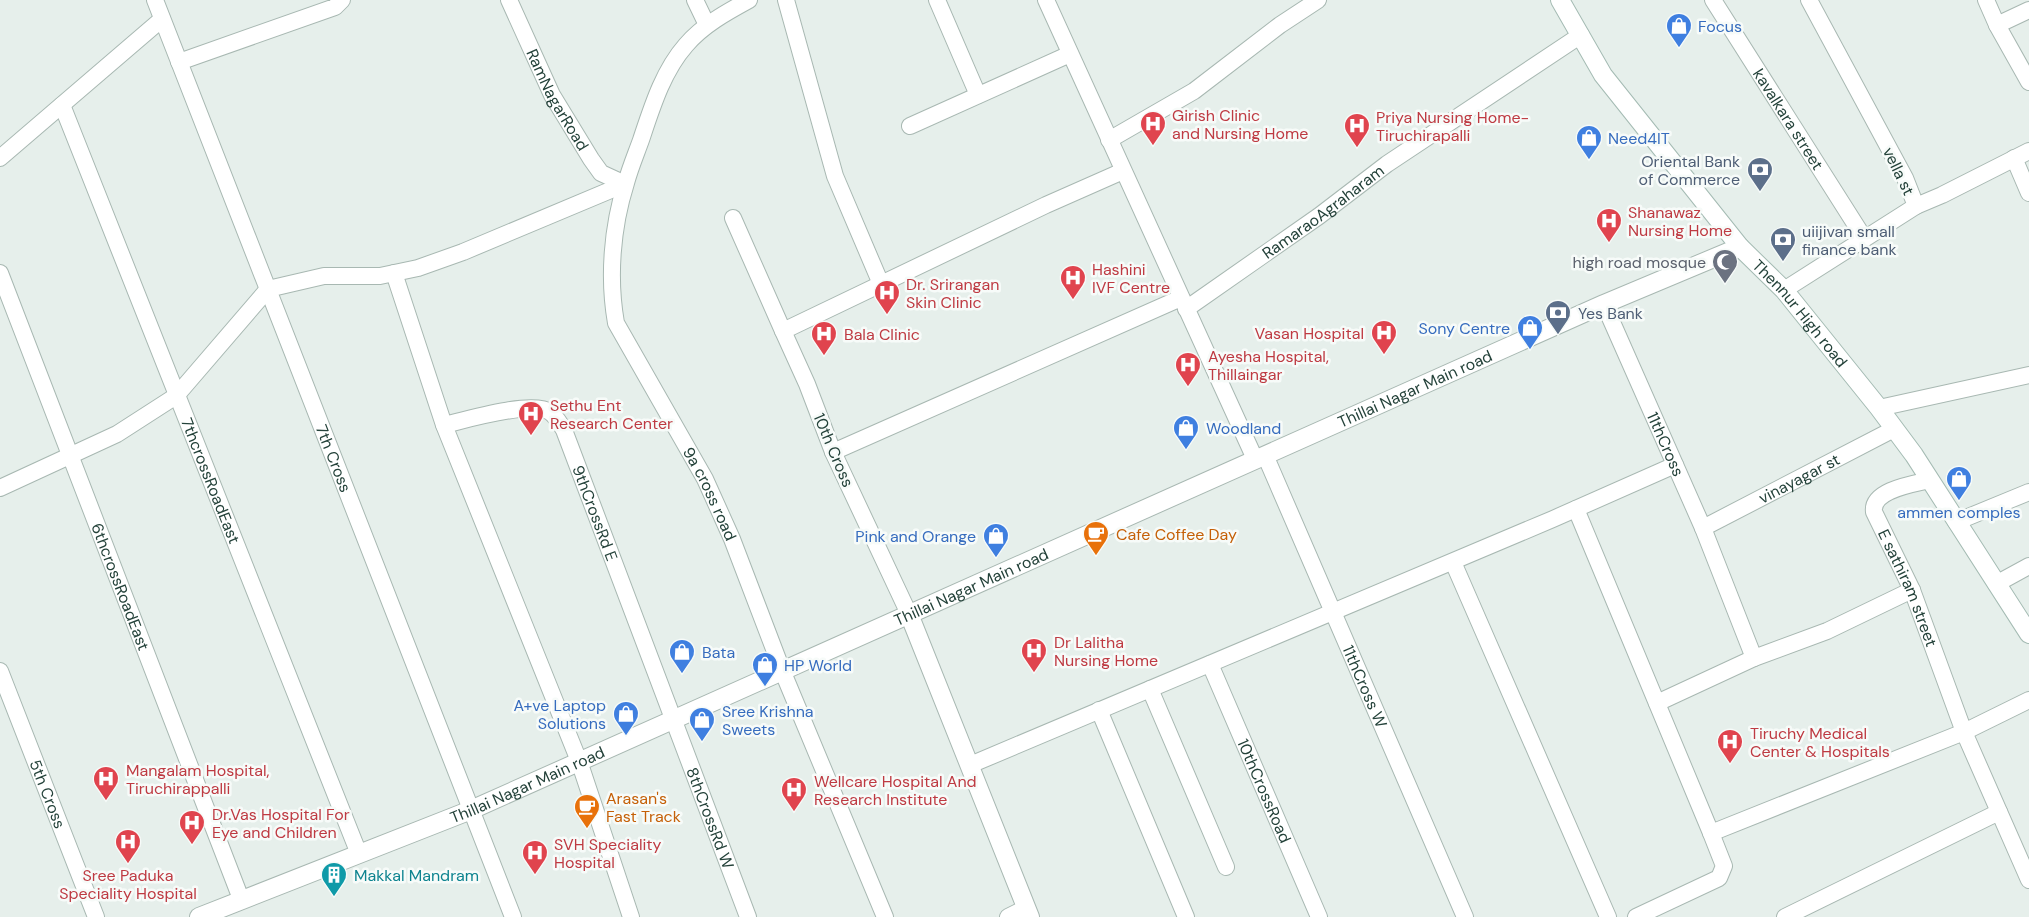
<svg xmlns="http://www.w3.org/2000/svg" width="2029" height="917" font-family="'DM Sans',sans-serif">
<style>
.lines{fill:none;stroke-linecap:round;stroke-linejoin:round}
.minor-casing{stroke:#a8b8b2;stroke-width:18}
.tertiary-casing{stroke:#a8b8b2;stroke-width:20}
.secondary-casing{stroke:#a4bbb3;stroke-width:20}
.minor{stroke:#fff;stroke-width:16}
.tertiary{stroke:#fff;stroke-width:18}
.secondary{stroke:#fff;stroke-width:18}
.labels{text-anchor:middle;stroke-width:5;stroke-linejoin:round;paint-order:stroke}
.shop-label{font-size:16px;fill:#366cbe;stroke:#f7fbf9;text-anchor:start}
.street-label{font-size:16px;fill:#24423a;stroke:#f7fbf9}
.health-label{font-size:16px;fill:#be3a42;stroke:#f7fbf9;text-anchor:start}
.service-label{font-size:16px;fill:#4e5e75;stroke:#f7fbf9;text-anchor:start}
.worship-label{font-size:16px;fill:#5b616d;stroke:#f7fbf9;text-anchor:end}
.food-label{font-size:16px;fill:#c56008;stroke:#f7fbf9;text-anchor:start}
.culture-label{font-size:16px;fill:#0d838f;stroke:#f7fbf9;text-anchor:start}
</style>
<rect width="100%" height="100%" fill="#e6efeb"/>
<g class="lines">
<defs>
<g id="minor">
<path id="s1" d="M155,0L513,917"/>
<path id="s2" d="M509,0L552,95L591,159L601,173L625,184"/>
<path d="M695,0L707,25"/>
<path id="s3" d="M749,0C727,12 703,25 686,45C663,71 652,107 641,140C636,154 630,168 626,183C612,227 608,278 616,323L705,479L732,539L782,670L885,917"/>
<path d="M786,0L835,176L881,284"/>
<path d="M937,0L978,95"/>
<path d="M1046,0L1255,459"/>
<path id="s4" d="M1713,0L1864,238"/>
<path d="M1986,0L1997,25L2029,82"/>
<path d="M1997,25L2029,10"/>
<path d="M179,62L335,7L342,0"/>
<path id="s5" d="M62,105L359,854"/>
<path d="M910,126L1070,54"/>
<path d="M1109,140L1194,91L1280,25L1318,0"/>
<path d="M0,158L162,19"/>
<path d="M2014,158L2029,193"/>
<path d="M1916,206L1942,195L2029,151"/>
<path d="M733,218L783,331"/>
<path id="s6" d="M0,273L241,899"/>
<path d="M394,273L444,425L579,761L631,917"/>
<path d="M1784,290L1916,206L1905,178L1809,0"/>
<path id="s7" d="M1604,304L1703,528L1754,658"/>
<path id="s8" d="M1186,309L1319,216L1387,164L1581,35"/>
<path d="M1879,408L2029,375"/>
<path id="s9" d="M444,425C465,420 532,400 550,412C556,416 560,424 564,430L748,917"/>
<path d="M833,452L1181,298"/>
<path id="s10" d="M1265,455L1465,917"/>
<path id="s11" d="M1930,480C1913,484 1871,490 1874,512L1912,590L1964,732L2029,700"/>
<path d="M0,488L117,434L176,396L268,289L324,276H380L418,268L463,252L625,184"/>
<path d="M1576,509L1711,833L1964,732L2029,880"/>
<path d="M1956,522L2029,492"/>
<path id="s12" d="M1703,528L1894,429"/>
<path d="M1453,562L1608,917"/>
<path d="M1996,584L2029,566"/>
<path d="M909,614L833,452L807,384L783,331L1046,205L1123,171"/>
<path id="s13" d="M1210,664L1319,917"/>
<path id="s14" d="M0,671L96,917"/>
<path d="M1150,689L1226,867"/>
<path d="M1657,703L1754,658L1827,631L1912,590"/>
<path d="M1099,710L1186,917"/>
<path d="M970,765L1553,519L1675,465"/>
<path d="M1008,917L1026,908"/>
<path d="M1636,917L1719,878L1724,866L1711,833"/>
<path d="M1785,917L1999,812"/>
</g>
<g id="tertiary">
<path d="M909,614L1030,917"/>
<path id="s15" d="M199,917L471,810L1604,304L1740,247"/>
</g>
<g id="secondary">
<path id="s16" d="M1560,0L1603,75L1740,247L1784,290L1879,408L1914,455L2029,634"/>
</g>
</defs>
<use href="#minor" class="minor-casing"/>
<use href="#tertiary" class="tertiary-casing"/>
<use href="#secondary" class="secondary-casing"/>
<use href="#minor" class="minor"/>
<use href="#tertiary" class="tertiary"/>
<use href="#secondary" class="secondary"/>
</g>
<defs>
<symbol id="shop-pin" viewBox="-11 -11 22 30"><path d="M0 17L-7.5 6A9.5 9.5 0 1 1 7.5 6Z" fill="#3f7fe0" stroke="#f7fbf9"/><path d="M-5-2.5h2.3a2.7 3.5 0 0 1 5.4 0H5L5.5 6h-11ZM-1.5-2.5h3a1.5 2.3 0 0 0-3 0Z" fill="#fff"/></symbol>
<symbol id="hospital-pin" viewBox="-11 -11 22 30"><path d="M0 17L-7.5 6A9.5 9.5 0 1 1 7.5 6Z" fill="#e0444e" stroke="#f7fbf9"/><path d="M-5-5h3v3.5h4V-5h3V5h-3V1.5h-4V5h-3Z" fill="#fff"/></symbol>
<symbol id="bank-pin" viewBox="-11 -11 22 30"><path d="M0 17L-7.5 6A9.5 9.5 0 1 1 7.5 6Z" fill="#5c6f8a" stroke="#f7fbf9"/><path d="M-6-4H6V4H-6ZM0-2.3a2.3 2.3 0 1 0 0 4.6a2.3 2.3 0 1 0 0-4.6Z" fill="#fff"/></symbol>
<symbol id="mosque-pin" viewBox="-11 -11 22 30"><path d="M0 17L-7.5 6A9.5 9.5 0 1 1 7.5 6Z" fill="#6b7280" stroke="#f7fbf9"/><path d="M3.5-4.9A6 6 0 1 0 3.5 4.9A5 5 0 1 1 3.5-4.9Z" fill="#fff"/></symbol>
<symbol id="cafe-pin" viewBox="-11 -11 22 30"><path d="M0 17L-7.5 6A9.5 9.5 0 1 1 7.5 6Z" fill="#e8710a" stroke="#f7fbf9"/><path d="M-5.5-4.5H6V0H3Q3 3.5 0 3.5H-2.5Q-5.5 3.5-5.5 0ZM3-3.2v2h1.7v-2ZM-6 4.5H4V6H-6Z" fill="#fff"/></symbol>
<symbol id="building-pin" viewBox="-11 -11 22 30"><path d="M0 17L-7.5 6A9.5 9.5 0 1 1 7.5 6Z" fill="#0f9aa8" stroke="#f7fbf9"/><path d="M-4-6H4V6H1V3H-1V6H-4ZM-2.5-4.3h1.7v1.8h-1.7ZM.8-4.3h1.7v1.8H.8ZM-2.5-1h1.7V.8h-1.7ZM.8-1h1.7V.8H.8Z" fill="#fff"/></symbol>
</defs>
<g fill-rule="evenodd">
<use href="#shop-pin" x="1664" y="11" width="30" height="40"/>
<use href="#hospital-pin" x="1138" y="109" width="30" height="40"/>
<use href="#hospital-pin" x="1342" y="111" width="30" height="40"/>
<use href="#shop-pin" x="1574" y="123" width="30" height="40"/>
<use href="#bank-pin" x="1745" y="155" width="30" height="40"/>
<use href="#hospital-pin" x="1594" y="206" width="30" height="40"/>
<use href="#bank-pin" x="1768" y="225" width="30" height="40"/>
<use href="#mosque-pin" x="1710" y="247" width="30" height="40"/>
<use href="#hospital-pin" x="1058" y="263" width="30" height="40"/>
<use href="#hospital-pin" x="872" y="278" width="30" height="40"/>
<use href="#bank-pin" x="1543" y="298" width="30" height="40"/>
<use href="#shop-pin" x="1515" y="313" width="30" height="40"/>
<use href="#hospital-pin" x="1369" y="318" width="30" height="40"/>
<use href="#hospital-pin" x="809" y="319" width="30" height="40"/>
<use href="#hospital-pin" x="1173" y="350" width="30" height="40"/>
<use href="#hospital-pin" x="516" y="399" width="30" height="40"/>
<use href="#shop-pin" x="1171" y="413" width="30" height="40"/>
<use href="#shop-pin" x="1944" y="464" width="30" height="40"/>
<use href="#cafe-pin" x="1081" y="519" width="30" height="40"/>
<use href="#shop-pin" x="981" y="521" width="30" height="40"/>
<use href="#hospital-pin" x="1019" y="636" width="30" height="40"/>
<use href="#shop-pin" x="667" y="637" width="30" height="40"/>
<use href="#shop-pin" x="750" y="650" width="30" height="40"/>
<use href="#shop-pin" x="611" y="699" width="30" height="40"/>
<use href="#shop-pin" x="687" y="705" width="30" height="40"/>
<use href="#hospital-pin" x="1715" y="727" width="30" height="40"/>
<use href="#hospital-pin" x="91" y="764" width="30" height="40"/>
<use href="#hospital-pin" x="779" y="775" width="30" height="40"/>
<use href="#cafe-pin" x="572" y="792" width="30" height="40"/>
<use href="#hospital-pin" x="177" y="808" width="30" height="40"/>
<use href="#hospital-pin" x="113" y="827" width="30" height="40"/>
<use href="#hospital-pin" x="520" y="838" width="30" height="40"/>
<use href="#building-pin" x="319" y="860" width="30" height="40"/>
</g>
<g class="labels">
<g class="shop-label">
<text x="1698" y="32">Focus</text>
<text x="1608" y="144">Need4IT</text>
<text x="1510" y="334" text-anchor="end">Sony Centre</text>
<text x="1206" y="434">Woodland</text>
<text x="1959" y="518" text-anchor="middle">ammen comples</text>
<text x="976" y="542" text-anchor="end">Pink and Orange</text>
<text x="702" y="658">Bata</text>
<text x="784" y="671">HP World</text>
<text x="606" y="711" text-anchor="end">A+ve Laptop<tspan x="606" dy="18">Solutions</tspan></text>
<text x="722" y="717">Sree Krishna<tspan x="722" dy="18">Sweets</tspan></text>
</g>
<g class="street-label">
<text dy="6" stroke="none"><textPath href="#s2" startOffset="111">RamNagarRoad</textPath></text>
<text dy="6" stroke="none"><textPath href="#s4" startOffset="141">kavalkara street</textPath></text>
<text transform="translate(1899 171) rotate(64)" y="6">vella st</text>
<text dy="6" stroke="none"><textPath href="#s8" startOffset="168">RamaraoAgraharam</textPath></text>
<text dy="6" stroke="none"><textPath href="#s16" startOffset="396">Thennur High road</textPath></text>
<text dy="6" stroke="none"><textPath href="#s15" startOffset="1326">Thillai Nagar Main road</textPath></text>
<text dy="6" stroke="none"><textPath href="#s7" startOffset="153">11thCross</textPath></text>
<text transform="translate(834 450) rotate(67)" y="6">10th Cross</text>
<text dy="6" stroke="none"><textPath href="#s1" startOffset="492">7th Cross</textPath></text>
<text dy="6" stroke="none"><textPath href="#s12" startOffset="108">vinayagar st</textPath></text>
<text dy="6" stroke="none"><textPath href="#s5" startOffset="404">7thcrossRoadEast</textPath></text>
<text dy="6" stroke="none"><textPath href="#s3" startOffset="566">9a cross road</textPath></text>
<text dy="6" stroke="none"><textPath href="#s9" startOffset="220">9thCrossRd E</textPath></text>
<text dy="6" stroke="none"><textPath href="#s6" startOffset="336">6thcrossRoadEast</textPath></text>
<text dy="6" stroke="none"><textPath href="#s15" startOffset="840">Thillai Nagar Main road</textPath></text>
<text dy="6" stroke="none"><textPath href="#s11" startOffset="153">E sathiram street</textPath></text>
<text dy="6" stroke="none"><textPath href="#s10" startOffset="252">11thCross W</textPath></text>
<text dy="6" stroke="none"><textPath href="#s15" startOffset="354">Thillai Nagar Main road</textPath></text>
<text dy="6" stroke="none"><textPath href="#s13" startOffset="138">10thCrossRoad</textPath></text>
<text dy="6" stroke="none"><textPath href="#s14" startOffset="132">5th Cross</textPath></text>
<text dy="6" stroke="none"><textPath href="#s9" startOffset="546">8thCrossRd W</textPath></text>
</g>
<g class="health-label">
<text x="1172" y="121">Girish Clinic<tspan x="1172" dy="18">and Nursing Home</tspan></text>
<text x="1376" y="123">Priya Nursing Home-<tspan x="1376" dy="18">Tiruchirapalli</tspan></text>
<text x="1628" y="218">Shanawaz<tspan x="1628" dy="18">Nursing Home</tspan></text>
<text x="1092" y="275">Hashini<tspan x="1092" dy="18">IVF Centre</tspan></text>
<text x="906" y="290">Dr. Srirangan<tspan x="906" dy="18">Skin Clinic</tspan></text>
<text x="1364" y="339" text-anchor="end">Vasan Hospital</text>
<text x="844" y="340">Bala Clinic</text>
<text x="1208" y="362">Ayesha Hospital,<tspan x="1208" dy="18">Thillaingar</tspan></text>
<text x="550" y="411">Sethu Ent<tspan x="550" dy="18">Research Center</tspan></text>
<text x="1054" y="648">Dr Lalitha<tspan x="1054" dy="18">Nursing Home</tspan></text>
<text x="1750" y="739">Tiruchy Medical<tspan x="1750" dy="18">Center &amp; Hospitals</tspan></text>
<text x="126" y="776">Mangalam Hospital,<tspan x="126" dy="18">Tiruchirappalli</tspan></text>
<text x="814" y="787">Wellcare Hospital And<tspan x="814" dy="18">Research Institute</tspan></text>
<text x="212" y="820">Dr.Vas Hospital For<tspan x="212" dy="18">Eye and Children</tspan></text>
<text x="554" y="850">SVH Speciality<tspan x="554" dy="18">Hospital</tspan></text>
<text x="128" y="881" text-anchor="middle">Sree Paduka<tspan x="128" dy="18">Speciality Hospital</tspan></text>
</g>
<g class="service-label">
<text x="1740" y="167" text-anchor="end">Oriental Bank<tspan x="1740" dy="18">of Commerce</tspan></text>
<text x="1802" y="237">uiijivan small<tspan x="1802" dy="18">finance bank</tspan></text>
<text x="1578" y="319">Yes Bank</text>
</g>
<g class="worship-label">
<text x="1706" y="268">high road mosque</text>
</g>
<g class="food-label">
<text x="1116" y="540">Cafe Coffee Day</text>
<text x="606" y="804">Arasan's<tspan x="606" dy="18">Fast Track</tspan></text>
</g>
<g class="culture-label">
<text x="354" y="881">Makkal Mandram</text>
</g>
</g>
</svg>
